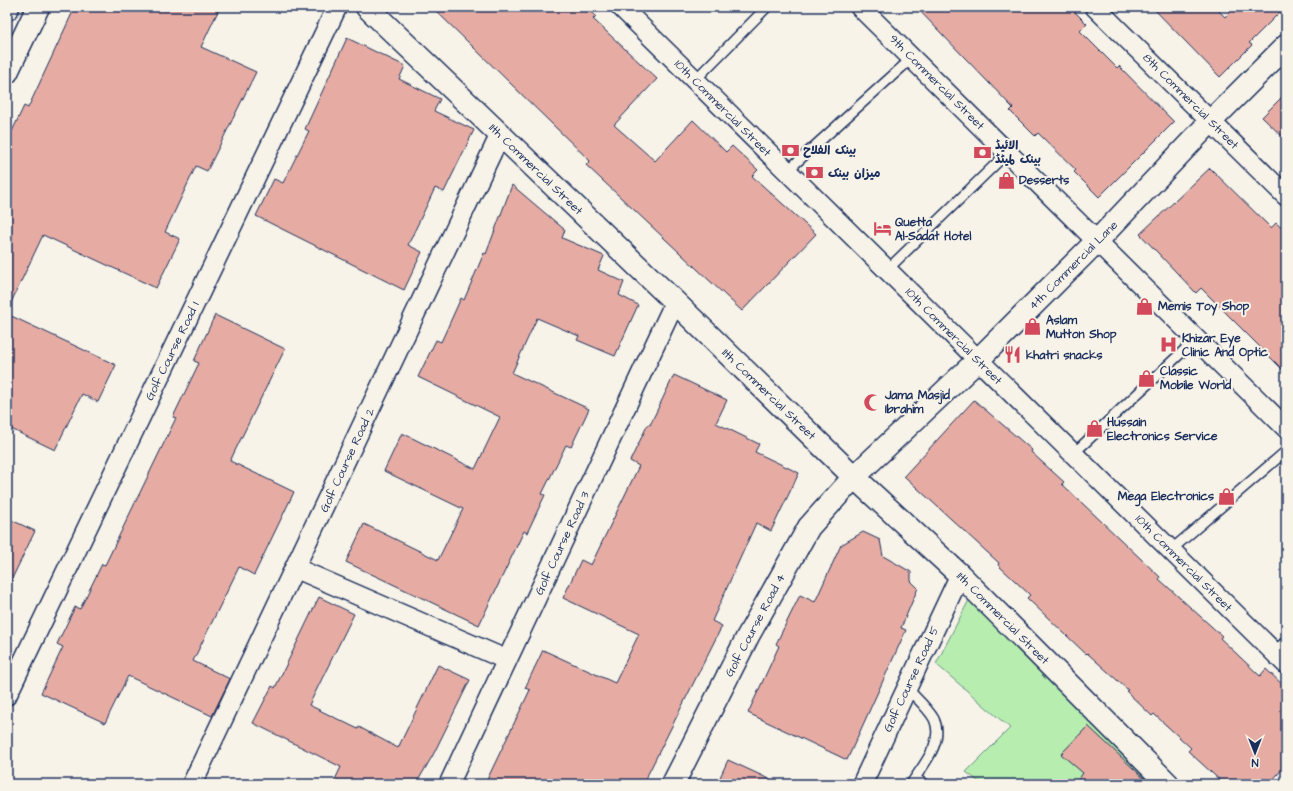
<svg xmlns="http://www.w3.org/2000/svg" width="1293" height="791" font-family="'Architects Daughter','Playpen Sans Arabic',sans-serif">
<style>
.green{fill:#b7edaf;stroke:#698e86}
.building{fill:#e6aca3;stroke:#1b2f5e}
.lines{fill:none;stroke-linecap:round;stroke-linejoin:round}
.lane-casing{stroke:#1b2f5e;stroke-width:12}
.street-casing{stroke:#1b2f5e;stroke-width:22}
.secondary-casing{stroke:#1b2f5e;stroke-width:25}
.lane{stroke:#f7f3e8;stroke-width:9}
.street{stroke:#f7f3e8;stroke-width:19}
.secondary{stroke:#f7f3e8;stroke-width:22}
.labels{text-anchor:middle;stroke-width:4;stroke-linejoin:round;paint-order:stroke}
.street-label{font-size:12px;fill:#1b2f5e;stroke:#f7f3e8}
.poi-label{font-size:12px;font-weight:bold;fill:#1b2f5e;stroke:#f7f3e8;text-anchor:start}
</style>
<rect width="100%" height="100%" fill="#f7f3e8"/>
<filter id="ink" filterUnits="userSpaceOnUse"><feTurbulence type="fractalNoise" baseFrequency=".025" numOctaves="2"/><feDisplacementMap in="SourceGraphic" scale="8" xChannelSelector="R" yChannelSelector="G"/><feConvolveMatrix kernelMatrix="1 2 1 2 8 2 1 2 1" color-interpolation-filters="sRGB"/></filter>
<g filter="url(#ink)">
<path class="green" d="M969,600L1156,784H982L966,772L1010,728L936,664Z"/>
<path class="building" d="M75,7H220L201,47L256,72L207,171L196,166L165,232L180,239L156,288L43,235L7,311V142L24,106L28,108Z
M432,7H586L596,16L593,19L657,79L614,125L655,161L693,120L726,152L732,146L758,170L752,176L816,234L742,311L586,165L590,161Z
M916,7H1070L1087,24L1080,31L1117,68L1119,66L1174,122L1099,197L1074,172L1076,170L1038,133L1035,136L1010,111L1013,108Z
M1152,7H1215L1225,17L1235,7H1285L1249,43L1252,45L1220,77Z
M347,38L405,66L399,79L440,99L434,111L474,130L444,192L435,188L408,245L422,252L404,290L256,216L274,179L283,183L309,131L305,129Z
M1286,93V140L1262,117Z
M1210,168L1271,228L1276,223L1286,232V373L1201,288L1196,293L1140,234Z
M512,185L565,230L562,238L604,256L598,270L624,282L619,295L638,305L615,356L577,340L579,336L537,318L512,373L589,409L571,447L566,445L542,494L545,495L527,533L524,531L479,625L346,562L364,524L438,560L463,509L384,471L402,433L475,469L500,417L418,377L436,340L441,342L461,298L464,300L484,253L486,254Z
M7,314L116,365L98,402L82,394L55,450L7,427Z
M215,315L285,349L230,461L294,492L254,575L239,567L193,661L230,679L212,716L128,676L105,723L41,693L63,647L57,644L75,607L80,609L102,564L105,565L176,418L173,417L199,363L194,361Z
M674,375L727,400L716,423L759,444L755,452L799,473L771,531L756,523L712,621L722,626L643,784H485L530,690L525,688L543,650L615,683L639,634L563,598L581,560L591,565L639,466L630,461L648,424L650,425Z
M974,400L1032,450L1031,452L1064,482L1062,484L1160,577L1159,579L1222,636L1220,638L1260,676L1266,669L1286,688V765L1269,784H1224L1188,751L1191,748L1154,714L1152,716L1126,691L1128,690L1087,653L1086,654L1027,598L1030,595L998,565L999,563L904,476Z
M7,518L35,531L7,589Z
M863,532L880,540L883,556L911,572V581L918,588L901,628L906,630L847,760L748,713L779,646L776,644L800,595L815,602L841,545Z
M319,597L354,614L309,705L358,729L359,727L398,748L438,665L470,680L433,755L416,784H333L341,767L253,723L272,686L275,688Z
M1088,726L1150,784H1075L1083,773L1061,754Z
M728,760L780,784H717Z"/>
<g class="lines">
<defs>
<path id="lane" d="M695,80L767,7
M787,171L912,58
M887,270L1007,153
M1073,454L1196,339
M1171,550L1286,451
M1274,652L1286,641
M907,688C915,697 928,708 934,719C945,742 922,766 911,784
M915,778L924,784"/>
<path id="street" d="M621,7L1286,664
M860,7L1286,428
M1095,7L1286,196
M295,568L507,660
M7,695L337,7
M192,784L500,135
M449,784L675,302
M862,784L960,575"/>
<path id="secondary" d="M367,7L675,302L854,477L960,575L1168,784
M7,9L8,7
M7,72L38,7
M673,784L748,636L809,527L854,477L978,360L1097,241L1211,121L1286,46"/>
</defs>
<use href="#lane" class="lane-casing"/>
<use href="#street" class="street-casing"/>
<use href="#secondary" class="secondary-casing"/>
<use href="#lane" class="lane"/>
<use href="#street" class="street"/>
<use href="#secondary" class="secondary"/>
</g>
</g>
<defs>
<symbol id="bank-bare" viewBox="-9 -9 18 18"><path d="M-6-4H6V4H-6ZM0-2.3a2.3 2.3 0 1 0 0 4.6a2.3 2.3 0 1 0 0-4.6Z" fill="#d1495b" stroke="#f7f3e8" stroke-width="2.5" paint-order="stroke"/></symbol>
<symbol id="shop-bare" viewBox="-9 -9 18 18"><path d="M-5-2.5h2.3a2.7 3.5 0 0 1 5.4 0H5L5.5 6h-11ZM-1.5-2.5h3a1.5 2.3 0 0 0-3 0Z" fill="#d1495b" stroke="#f7f3e8" stroke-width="2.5" paint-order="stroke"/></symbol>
<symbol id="hotel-bare" viewBox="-9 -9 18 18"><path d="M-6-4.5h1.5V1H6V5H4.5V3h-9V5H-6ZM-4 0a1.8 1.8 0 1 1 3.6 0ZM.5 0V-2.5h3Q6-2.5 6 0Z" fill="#d1495b" stroke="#f7f3e8" stroke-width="2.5" paint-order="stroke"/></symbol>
<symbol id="hospital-bare" viewBox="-9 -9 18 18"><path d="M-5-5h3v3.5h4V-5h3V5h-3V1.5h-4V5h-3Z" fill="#d1495b" stroke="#f7f3e8" stroke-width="2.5" paint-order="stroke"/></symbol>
<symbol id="restaurant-bare" viewBox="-9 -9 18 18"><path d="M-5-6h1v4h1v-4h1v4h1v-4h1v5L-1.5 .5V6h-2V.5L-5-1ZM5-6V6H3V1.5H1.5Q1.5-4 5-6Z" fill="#d1495b" stroke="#f7f3e8" stroke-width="2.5" paint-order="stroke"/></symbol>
<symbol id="mosque-bare" viewBox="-9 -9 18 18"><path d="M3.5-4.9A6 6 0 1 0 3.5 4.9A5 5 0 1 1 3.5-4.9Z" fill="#d1495b" stroke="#f7f3e8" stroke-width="2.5" paint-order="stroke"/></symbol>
</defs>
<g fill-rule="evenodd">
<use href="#bank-bare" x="778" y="138" width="25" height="25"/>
<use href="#bank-bare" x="970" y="140" width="25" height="25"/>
<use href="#bank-bare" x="802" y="160" width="25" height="25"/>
<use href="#shop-bare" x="994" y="168" width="25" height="25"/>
<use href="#hotel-bare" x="870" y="216" width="25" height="25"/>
<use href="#shop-bare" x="1132" y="294" width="25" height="25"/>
<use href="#shop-bare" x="1020" y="314" width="25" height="25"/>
<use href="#hospital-bare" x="1156" y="332" width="25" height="25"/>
<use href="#restaurant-bare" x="1000" y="342" width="25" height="25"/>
<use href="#shop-bare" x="1134" y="366" width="25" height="25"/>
<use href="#mosque-bare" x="860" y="390" width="25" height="25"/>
<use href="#shop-bare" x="1082" y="416" width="25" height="25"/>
<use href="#shop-bare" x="1214" y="484" width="25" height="25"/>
</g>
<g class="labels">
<g class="street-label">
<text transform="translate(937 82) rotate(45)" y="4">9th Commercial Street</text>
<text transform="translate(1191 101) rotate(45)" y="4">8th Commercial Street</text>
<text transform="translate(723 108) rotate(45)" y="4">10th Commercial Street</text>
<text transform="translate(536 169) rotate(44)" y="4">11th Commercial Street</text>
<text transform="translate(1073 265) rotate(-45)" y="4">4th Commercial Lane</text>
<text transform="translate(954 336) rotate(45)" y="4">10th Commercial Street</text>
<text transform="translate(172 351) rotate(-64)" y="4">Golf Course Road 1</text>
<text transform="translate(769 394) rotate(44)" y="4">11th Commercial Street</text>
<text transform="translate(347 460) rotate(-65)" y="4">Golf Course Road 2</text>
<text transform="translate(562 543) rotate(-65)" y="4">Golf Course Road 3</text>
<text transform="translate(1184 563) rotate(45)" y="4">10th Commercial Street</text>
<text transform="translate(1003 618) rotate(45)" y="4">11th Commercial Street</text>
<text transform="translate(755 625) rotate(-62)" y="4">Golf Course Road 4</text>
<text transform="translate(911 679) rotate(-65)" y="4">Golf Course Road 5</text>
</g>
<g class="poi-label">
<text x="995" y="149">الائیڈ<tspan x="995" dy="14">بینک لمیٹڈ</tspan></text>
<text x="803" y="154">بینک الفلاح</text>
<text x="828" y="177">میزان بینک</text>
<text x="1019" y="184">Desserts</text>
<text x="895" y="226">Quetta<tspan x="895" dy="14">Al-Sadat Hotel</tspan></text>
<text x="1158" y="310">Memis Toy Shop</text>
<text x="1046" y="324">Aslam<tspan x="1046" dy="14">Mutton Shop</tspan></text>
<text x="1182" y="342">Khizar Eye<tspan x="1182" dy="14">Clinic And Optic</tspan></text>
<text x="1026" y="359">khatri snacks</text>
<text x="1160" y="375">Classic<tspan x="1160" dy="14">Mobile World</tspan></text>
<text x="885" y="399">Jama Masjid<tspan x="885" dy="14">Ibrahim</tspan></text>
<text x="1107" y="426">Hussain<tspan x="1107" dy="14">Electronics Service</tspan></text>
<text x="1214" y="500" text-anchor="end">Mega Electronics</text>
</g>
</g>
<rect width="1293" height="791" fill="none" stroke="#f7f3e8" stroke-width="24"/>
<rect x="12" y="12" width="1269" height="767" fill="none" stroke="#1b2f5e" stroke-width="1.5" filter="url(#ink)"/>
<g transform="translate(1255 753) rotate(180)" stroke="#f7f3e8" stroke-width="3" paint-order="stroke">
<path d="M0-3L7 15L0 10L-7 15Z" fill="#1b2f5e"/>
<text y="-6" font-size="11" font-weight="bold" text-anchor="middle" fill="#1b2f5e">N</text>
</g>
</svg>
